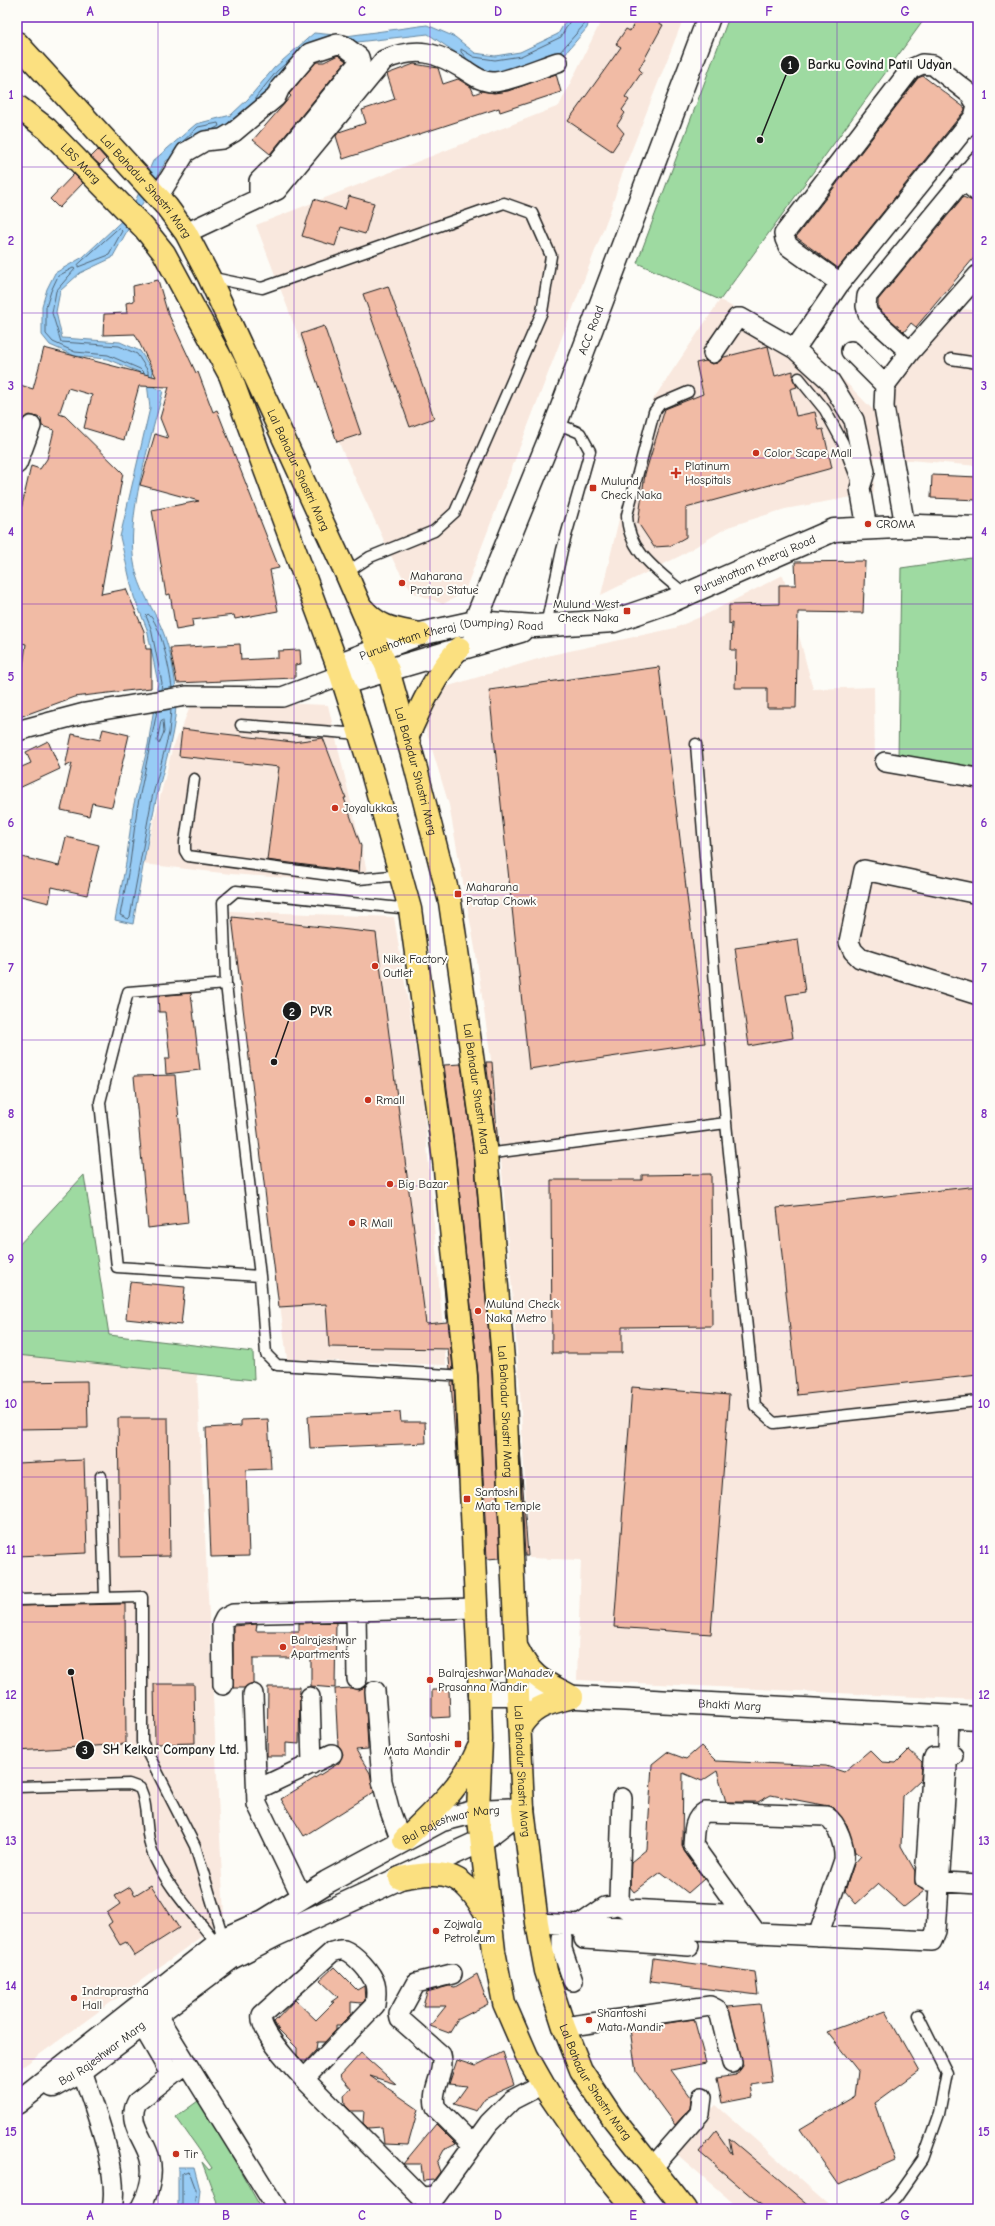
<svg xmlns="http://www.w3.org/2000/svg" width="995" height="2226" font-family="'Comic Neue',sans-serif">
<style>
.built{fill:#f9e8de}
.green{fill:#9edaa1;stroke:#5d7b5e}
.water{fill:#98ccf5;stroke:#66869e}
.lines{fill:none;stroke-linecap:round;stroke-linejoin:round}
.shore{stroke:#4e6273;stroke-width:1}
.building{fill:#f1bba5;stroke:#1c1c1c}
.service-casing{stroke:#1c1c1c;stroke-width:13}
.minor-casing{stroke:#1c1c1c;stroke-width:22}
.tertiary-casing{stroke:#1c1c1c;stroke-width:25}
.secondary-casing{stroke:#1c1c1c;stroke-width:25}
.primary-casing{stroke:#1c1c1c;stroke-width:25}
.service{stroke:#fdfcf7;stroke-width:10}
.minor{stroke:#fdfcf7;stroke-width:19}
.tertiary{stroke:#fdfcf7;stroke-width:22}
.secondary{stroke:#fdfcf7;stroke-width:22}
.primary{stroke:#fbe080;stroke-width:22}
.grid{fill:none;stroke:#7b2cbf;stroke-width:1;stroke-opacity:0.55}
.poi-dot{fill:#c8321e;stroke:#fdfcf7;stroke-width:1.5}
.labels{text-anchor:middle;stroke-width:4;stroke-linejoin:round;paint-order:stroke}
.street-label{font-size:12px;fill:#1c1c1c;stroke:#fdfcf7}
.poi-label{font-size:12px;fill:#1c1c1c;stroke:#fdfcf7;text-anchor:start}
.leader{fill:none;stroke:#1c1c1c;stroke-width:1.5}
.callout-dot{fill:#1c1c1c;stroke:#fdfcf7;stroke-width:1.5}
.mark-label{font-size:12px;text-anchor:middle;font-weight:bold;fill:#fff}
.callout-label{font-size:13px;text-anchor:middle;font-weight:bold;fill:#1c1c1c;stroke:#fdfcf7;stroke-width:4;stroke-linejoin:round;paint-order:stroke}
.neatline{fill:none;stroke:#7b2cbf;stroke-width:1.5}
.grid-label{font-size:13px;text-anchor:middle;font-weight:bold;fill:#7b2cbf}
</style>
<rect width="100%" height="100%" fill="#fdfcf7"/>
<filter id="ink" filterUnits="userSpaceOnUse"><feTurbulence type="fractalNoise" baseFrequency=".025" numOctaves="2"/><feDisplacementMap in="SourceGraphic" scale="8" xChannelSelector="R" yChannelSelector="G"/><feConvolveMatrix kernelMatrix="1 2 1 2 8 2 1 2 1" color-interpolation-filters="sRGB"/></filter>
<g filter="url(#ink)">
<path class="built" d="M603,17H684L621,177L611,209L464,593L443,604L412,592L395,564L342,450L256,225L559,106Z
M720,300L817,353L875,412L876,372L965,309L978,311V466L875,457L874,493L785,509L728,527L680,556L601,595L620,515L654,398Z
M783,575L813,689L874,687L875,769L978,785V1700L577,1680L581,1560L529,1558L519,1374L495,1088L476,954L449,805L421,713L442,688L551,655L675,628L709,613Z
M193,700L328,705L370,884L231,874L143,864L172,750Z
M230,911L394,917L422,1087L446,1365L287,1359Z
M17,1355L197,1374L224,1917L202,1936L17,2071Z
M716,2105L834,2209H740L671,2149Z"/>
<path class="green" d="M729,17H926L720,300L637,263Z
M978,557V768L898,758L901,568Z
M84,1175L109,1335L253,1352L254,1380L17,1355V1247Z
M198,2101L234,2152L231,2154L261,2208L259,2209H227L218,2205L202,2162L209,2170L212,2168L176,2117Z"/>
<path class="water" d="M568,17H590L587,28L564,55L496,79L477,75L455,52L428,34L348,43L314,41L275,93L220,130L166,161L112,258L80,273L60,291L56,312L62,338L120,342L140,351L152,370L154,387L163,391C151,439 124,520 135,568C140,588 149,603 158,620C168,640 174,668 176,690C178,728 164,764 156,800C147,841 140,883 133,924L115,920L126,863L133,808L148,745L158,683L147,629L134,597L120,537L150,408L147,383L139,372L107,359L75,356L50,345L42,335V306L47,289L55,273L83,257L130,213L153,161L196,124L231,115L248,99L274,68L314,33L346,36L427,25L455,37L475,53L495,56L520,52L558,34Z
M178,2167H194L200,2190L198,2209H178Z"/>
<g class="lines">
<path class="shore" d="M560,52L583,26L586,17
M468,60L461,52V49L474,57L495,60L521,56L561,37L572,17
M256,100V97L277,71L291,59
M176,148L198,127L218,123L219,126L212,130
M119,228L122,231L109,255L78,267V265Z
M144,373L140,369L108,355L75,352L53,342L46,334V307L51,291L58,276L73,268L75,269L56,291L52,313L61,342L119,346L137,354L148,371V374
M161,690L162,683L151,628L146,616L148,614C161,623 170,672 172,688
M157,711L137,809L130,863L120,915L128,919L130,917L152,798L169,733L171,709
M163,720L164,732L159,744L157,741L161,721Z
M182,2209V2173L189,2171L196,2190L194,2209"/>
</g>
<path class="building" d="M638,17H647L663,25L639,69L642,72L625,97L629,100L622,110L625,113L617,125L624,133L612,151L568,121L621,47L616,44L626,29L630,31Z
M338,55L346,61L270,154L253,140L291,96L289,94L316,62H324Z
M414,64L438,68L443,84L458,79L471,87L474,94L482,91L494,93L508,91L556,74L561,92L500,112L499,108L343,159L336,136L339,132L366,123L362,110L395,99L387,74Z
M923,76L965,108V110L838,268L796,237L918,78Z
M98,150L106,159L100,165L91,157Z
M74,174L83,183L59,208L50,199Z
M349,196L374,203L365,234L341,227L335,246L302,236L314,199L345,209Z
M963,197L978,203V253L916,327L911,323L904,332L878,308V300Z
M158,280L167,311L196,373L198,372L213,412L217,410L279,568L270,570L278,611L235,619L234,615L192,620L193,627L176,630L170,594L166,595L152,510L199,501L140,485L155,434L168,438L160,418L169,387L139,386L124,440L84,428L92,395L68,388L59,414L65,416L123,473L101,594L126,589L144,631L146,649H151V688L74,697L17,718V668L23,666L26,644L17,642V527L31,466L40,469L47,459L54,430L42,426L41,418L30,415L24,418L17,432V384L33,389L44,348L156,377L135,334L103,335L104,314L127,313L126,303L134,301L133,286Z
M388,286L434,418L410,427L363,294Z
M324,326L361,434L337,442L301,334Z
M768,346L775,376L793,371V379L797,387L790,389L796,416L815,412L819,430L823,429L832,468L686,508V537L670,546L654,547L638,523L645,474L665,409L703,394L696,363L706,361L712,364L717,363L724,357Z
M932,475L978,477V500L931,498Z
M865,561L863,613L798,612L796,708H767V688H735L736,650H731L732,623L729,624V605L779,604V585H796L795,562Z
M240,644L241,660L278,658V651L300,650L301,664L295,665V678L177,683L170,648Z
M659,667L705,1043L529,1069L489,690Z
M103,729L129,735L112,807L92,803L89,816L61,810L72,763L65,767L72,734L100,740Z
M182,729L293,742L323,738L346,798H344L361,846L359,872L267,860L279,767L179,756Z
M48,741L60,769L17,789V769L31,763L26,752Z
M66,837L99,845L87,895L52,887L49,903L17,895V856L59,866Z
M232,917L376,933L426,1324L447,1322L443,1274L453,1369H450L448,1349L329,1347L326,1304L279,1307Z
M798,939L805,992L786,995L793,1038L749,1046L735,948Z
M191,993L200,1070L166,1074L165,1059H170L165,1012H159L158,996Z
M486,1062H492L498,1146H497Z
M461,1064L474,1155L492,1373L500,1558L487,1559L478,1375L456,1159L444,1065Z
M175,1075L188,1223L148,1228L134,1076Z
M711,1174L712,1326L622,1327V1353H552L551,1180H642V1175Z
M978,1186V1375L797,1395L777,1208Z
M130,1282L185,1287L181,1325L126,1319Z
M87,1381L88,1428L17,1429V1382Z
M451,1382H454L458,1480Z
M632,1387L729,1395L711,1634L614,1627Z
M400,1412L401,1422H425L426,1443L310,1448L308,1416Z
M118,1418H168L170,1556L120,1557Z
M268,1419L271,1469L246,1470L249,1556L211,1557L206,1428L241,1426V1420Z
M519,1435L528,1556H525Z
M84,1460L87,1553L17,1556V1463Z
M125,1604L126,1744L17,1751V1606Z
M336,1622L335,1688L311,1686V1658H253V1683L244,1688H233V1626L257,1624L256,1631H299V1623Z
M154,1684H194L195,1743L155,1744Z
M268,1687H300L299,1744L286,1743V1756H267Z
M365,1687L368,1749L356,1750L370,1773L374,1792L304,1836L281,1799L339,1763L343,1754L338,1745L335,1689L351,1688L358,1690Z
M432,1690H449L450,1717L432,1718Z
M701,1746L716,1761L826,1766L844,1772L870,1750L882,1762L896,1763L909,1750L922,1762L921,1779L903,1796L901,1846L915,1871V1884L924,1891L904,1907L878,1884L856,1904L845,1891L854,1864L861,1856L855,1852L847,1825L833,1807L771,1795L758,1802H726L717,1771L702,1781L683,1773L682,1845L684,1851L704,1879L688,1893L661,1872L634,1892L630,1887L631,1862L647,1849L652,1764L667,1752L686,1759Z
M151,1885L179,1928L135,1956L126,1942L120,1945L108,1925L112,1922L107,1913L120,1904L115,1896L130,1887L135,1895Z
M653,1958L755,1972L758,1995L650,1982Z
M334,1967L357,1990L364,1986L365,2000L362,2003L351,2002V2014L340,2025H336V2030L325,2042H317L316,2050L306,2061H302L297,2055V2048L278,2029L274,2022L295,2000L316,2020L334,2002H331L338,1997L320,1980Z
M477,1974L488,2004L457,2020L449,2033L430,2026L446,2006H423L427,1992L449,1986L455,1987Z
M760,2004L772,2082L751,2085L753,2097L722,2103L717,2078L736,2075L743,2066L728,2007Z
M885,2011L919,2071L875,2103L895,2160L839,2185L800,2129L855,2096L858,2071L827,2032Z
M694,2019L706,2063L671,2070L691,2097L690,2108L675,2125L636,2072L630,2029Z
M503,2052L514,2085L485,2098L476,2111L454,2104L467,2086L449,2084L457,2060L475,2066Z
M361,2053L396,2084L370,2076L418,2109L408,2145L384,2144L382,2127L368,2128L363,2123L364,2111H351L345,2105L344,2095L351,2089L340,2076Z
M436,2124L456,2144L444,2150L437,2163L440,2172L434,2180L423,2181L421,2164H403Z
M716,2131L732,2154L729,2138L813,2209H766L699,2152Z"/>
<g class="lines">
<defs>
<path id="service" d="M209,277L262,288L504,203L532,213L551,256L542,312L455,512L434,531L370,557L346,573
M951,359L978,363
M799,378L825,410L843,443L859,485
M686,595C661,573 627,552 627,515L654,412L660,404L688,392
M546,625L562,550L590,451L580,433L556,423
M241,725L360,734
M696,744L726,1123L755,1406L774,1423L978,1401
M194,779L185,842V851L188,856L359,879L401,875
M410,909L236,891L223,902L226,984L260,1276L266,1354L277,1365L466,1376
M226,984L128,992L100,1102L117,1267L260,1276
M486,1154L726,1123
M101,1476L105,1598
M17,1600L142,1597V1742L195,1846L224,1941
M17,1787L129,1784L140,1788C149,1807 144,1830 152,1851C163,1882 196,1917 217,1944
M885,2209L897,2196L923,2159L939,2114L947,2073L918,2015"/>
<path id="minor" d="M963,180L978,192
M158,197L186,152L205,141L222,139L234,132L276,97L280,88L310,53L337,44L343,45L359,57L360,61L277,163L259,181V199
M186,233L277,190L384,60C418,46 436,52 465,70C474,76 482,82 493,82C504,83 545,66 558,62
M840,283L788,246L785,239L784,234L911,69L922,64L933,65L970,94L977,105L974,117L840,283L795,349L830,381L854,420L865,472L860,488L867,528
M851,351L885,385
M910,352L868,314L866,306L867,296L978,161
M713,353L737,318H741L795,349
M17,464L31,426
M905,526L884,407L885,385L910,352L978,275
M17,731L85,713L186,696L282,697L341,675
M885,762L978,778
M978,894L864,870L849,942L853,951L860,958L978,995
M356,1611L357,1679
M223,1685L222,1624L225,1618L233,1614L476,1608
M375,1691L382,1781L389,1808L401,1841
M253,1694L257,1804L302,1897
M310,1697L312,1764
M948,1751L949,1716
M953,1756L934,1757L933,1760L925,1879L929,1881L978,1884
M256,1790L332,1754
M622,1798L619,1899L621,1906L628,1909L743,1915
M537,1923L932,1941L936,1931L947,1766
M578,1926L605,1907L613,1906
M757,1934L693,1845C694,1833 693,1819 705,1812L826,1816C838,1824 845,1846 844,1860L818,1936
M562,1937V1949L573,1981
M584,1939L689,1946
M452,1974L416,1983L399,2014L400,2019L441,2055C446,2074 429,2090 436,2108L473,2145
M156,2014L277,2209
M142,2025L171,2075
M564,2027L710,2006L716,2009L720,2015L732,2063
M82,2070C94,2109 120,2170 112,2209
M304,2079C294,2068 258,2030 262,2015L332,1952C336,1951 340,1949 344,1950C355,1954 372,1973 375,1984C377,1991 376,1998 375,2005L304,2079L421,2197L436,2196L489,2123L512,2100L543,2084
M652,2168L700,2113L702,2097
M140,2209C148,2195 154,2176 150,2159C145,2139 126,2123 137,2102L186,2063"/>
<g id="tertiary">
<path id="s1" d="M475,644V622L556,423L709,17"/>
<path id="s2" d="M337,665L420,634L475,622L535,626L614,621L669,602L834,530L919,526L978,528"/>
<path d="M344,683L521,631"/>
<path id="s3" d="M53,2086L82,2070L231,1958L276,1935L481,1841L523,1809"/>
<path id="s4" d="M17,2103L224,1939L264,1921L327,1882L442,1820L478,1811L523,1809"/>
</g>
<g id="secondary">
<path id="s5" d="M480,1694H519L978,1718"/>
</g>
<g id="primary">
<path id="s6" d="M17,43L167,207L186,233L209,277L346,573L388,670L415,765L450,902L486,1154L504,1372L523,1809L537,1923L546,1971L564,2027L581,2070L612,2117L685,2209"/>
<path id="s7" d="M17,106L47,129L144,228L164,253L230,375L341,675L371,769L410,909L444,1160L466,1376L480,1694L481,1740L478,1811L494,1951L504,2003L527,2056L548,2093L594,2160L635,2209"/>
<path d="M363,609C381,629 395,629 420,634"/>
<path d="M407,738C421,705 436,674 459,648"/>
<path d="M518,1650C532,1679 545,1682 572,1697"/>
<path d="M520,1727C534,1705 548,1704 572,1697"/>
<path d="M404,1840C432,1812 463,1786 478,1749"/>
<path d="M400,1878C449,1869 462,1872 488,1917"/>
</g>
</defs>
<use href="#service" class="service-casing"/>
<use href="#minor" class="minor-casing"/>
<use href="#tertiary" class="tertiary-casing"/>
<use href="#secondary" class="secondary-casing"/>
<use href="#primary" class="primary-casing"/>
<use href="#service" class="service"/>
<use href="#minor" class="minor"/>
<use href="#tertiary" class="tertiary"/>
<use href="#secondary" class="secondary"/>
<use href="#primary" class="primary"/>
</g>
</g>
<path class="grid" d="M158,17V2209M294,17V2209M430,17V2209M565,17V2209M701,17V2209M837,17V2209M17,167H978M17,313H978M17,458H978M17,604H978M17,749H978M17,895H978M17,1040H978M17,1186H978M17,1331H978M17,1477H978M17,1622H978M17,1768H978M17,1913H978M17,2059H978"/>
<g class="poi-dot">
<circle cx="756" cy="453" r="4"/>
<path d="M674 467h4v4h4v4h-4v4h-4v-4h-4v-4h4z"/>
<rect x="589" y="484" width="8" height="8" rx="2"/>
<circle cx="868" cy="524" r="4"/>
<circle cx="402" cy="583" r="4"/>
<rect x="623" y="607" width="8" height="8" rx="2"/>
<circle cx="335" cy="808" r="4"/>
<rect x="454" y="890" width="8" height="8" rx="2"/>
<circle cx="375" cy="966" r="4"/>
<circle cx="368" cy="1100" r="4"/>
<circle cx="390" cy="1184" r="4"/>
<circle cx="352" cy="1223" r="4"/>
<circle cx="478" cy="1311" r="4"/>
<rect x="463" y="1495" width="8" height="8" rx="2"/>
<circle cx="283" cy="1647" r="4"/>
<circle cx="430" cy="1680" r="4"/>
<rect x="454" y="1740" width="8" height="8" rx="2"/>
<circle cx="436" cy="1931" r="4"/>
<circle cx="74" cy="1998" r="4"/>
<circle cx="589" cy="2020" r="4"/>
<circle cx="176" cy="2154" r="4"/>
</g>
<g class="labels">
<g class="street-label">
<text dy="4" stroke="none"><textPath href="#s7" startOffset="86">LBS Marg</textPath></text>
<text dy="4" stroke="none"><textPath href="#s6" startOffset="193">Lal Bahadur Shastri Marg</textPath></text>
<text dy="4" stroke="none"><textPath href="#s1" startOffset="336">ACC Road</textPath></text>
<text dy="4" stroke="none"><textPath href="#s6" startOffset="517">Lal Bahadur Shastri Marg</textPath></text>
<text dy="4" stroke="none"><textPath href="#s2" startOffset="436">Purushottam Kheraj Road</textPath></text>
<text dy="4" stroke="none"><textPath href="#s2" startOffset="119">Purushottam Kheraj (Dumping) Road</textPath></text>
<text dy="4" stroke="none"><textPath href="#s6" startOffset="841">Lal Bahadur Shastri Marg</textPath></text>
<text dy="4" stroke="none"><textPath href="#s6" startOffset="1165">Lal Bahadur Shastri Marg</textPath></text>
<text dy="4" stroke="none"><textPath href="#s6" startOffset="1489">Lal Bahadur Shastri Marg</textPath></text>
<text dy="4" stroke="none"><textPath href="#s5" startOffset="250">Bhakti Marg</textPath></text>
<text dy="4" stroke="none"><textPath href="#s6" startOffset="1849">Lal Bahadur Shastri Marg</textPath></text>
<text dy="4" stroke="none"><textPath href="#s4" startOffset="520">Bal Rajeshwar Marg</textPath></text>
<text dy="4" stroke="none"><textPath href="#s3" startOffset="59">Bal Rajeshwar Marg</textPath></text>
<text dy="4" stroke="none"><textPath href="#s6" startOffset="2173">Lal Bahadur Shastri Marg</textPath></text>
</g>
<g class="poi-label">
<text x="764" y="457">Color Scape Mall</text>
<text x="685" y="470">Platinum<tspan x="685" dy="14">Hospitals</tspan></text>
<text x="601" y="485">Mulund<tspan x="601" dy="14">Check Naka</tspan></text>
<text x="876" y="528">CROMA</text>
<text x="410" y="580">Maharana<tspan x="410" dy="14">Pratap Statue</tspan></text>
<text x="619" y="608" text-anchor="end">Mulund West<tspan x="619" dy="14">Check Naka</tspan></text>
<text x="343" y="812">Joyalukkas</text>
<text x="466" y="891">Maharana<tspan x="466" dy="14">Pratap Chowk</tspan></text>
<text x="383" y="963">Nike Factory<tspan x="383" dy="14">Outlet</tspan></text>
<text x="376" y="1104">Rmall</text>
<text x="398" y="1188">Big Bazar</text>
<text x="360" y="1227">R Mall</text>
<text x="486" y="1308">Mulund Check<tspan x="486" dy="14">Naka Metro</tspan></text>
<text x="475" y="1496">Santoshi<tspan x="475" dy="14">Mata Temple</tspan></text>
<text x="291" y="1644">Balrajeshwar<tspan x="291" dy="14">Apartments</tspan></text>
<text x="438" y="1677">Balrajeshwar Mahadev<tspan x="438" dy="14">Prasanna Mandir</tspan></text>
<text x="450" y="1741" text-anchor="end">Santoshi<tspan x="450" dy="14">Mata Mandir</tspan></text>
<text x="444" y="1928">Zojwala<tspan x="444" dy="14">Petroleum</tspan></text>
<text x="82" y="1995">Indraprastha<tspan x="82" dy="14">Hall</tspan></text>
<text x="597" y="2017">Shantoshi<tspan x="597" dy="14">Mata Mandir</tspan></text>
<text x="184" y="2158">Tir</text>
</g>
</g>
<path class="leader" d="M760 140L790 65M274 1062L292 1011M71 1672L85 1750"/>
<g class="callout-dot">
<circle cx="760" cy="140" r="4"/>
<circle cx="274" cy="1062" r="4"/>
<circle cx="71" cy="1672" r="4"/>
<circle cx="790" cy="65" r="10"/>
<circle cx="292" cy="1011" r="10"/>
<circle cx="85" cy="1750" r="10"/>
</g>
<g class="mark-label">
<text x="790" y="69">1</text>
<text x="292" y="1016">2</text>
<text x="85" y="1754">3</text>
</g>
<g class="callout-label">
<text x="880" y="69">Barku Govind Patil Udyan</text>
<text x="321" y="1016">PVR</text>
<text x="171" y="1754">SH Kelkar Company Ltd.</text>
</g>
<rect width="995" height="2226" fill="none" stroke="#fdfcf7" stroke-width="44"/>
<rect x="22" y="22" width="951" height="2182" class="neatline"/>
<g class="grid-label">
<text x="90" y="16">A</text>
<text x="226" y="16">B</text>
<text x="362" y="16">C</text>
<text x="498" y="16">D</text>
<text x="633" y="16">E</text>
<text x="769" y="16">F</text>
<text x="905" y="16">G</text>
<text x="11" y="99">1</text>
<text x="984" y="99">1</text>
<text x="11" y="245">2</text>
<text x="984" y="245">2</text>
<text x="11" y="390">3</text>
<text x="984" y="390">3</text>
<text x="11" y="536">4</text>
<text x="984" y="536">4</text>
<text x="11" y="681">5</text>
<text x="984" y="681">5</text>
<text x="11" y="827">6</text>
<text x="984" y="827">6</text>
<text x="11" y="972">7</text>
<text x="984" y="972">7</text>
<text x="11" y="1118">8</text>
<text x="984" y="1118">8</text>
<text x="11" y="1263">9</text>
<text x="984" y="1263">9</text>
<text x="11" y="1408">10</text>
<text x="984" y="1408">10</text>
<text x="11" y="1554">11</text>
<text x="984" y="1554">11</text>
<text x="11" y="1699">12</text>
<text x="984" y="1699">12</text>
<text x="11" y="1845">13</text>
<text x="984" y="1845">13</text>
<text x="11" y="1990">14</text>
<text x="984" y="1990">14</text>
<text x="11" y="2136">15</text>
<text x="984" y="2136">15</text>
<text x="90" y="2220">A</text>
<text x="226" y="2220">B</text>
<text x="362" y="2220">C</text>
<text x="498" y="2220">D</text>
<text x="633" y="2220">E</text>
<text x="769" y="2220">F</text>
<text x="905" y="2220">G</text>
</g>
</svg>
